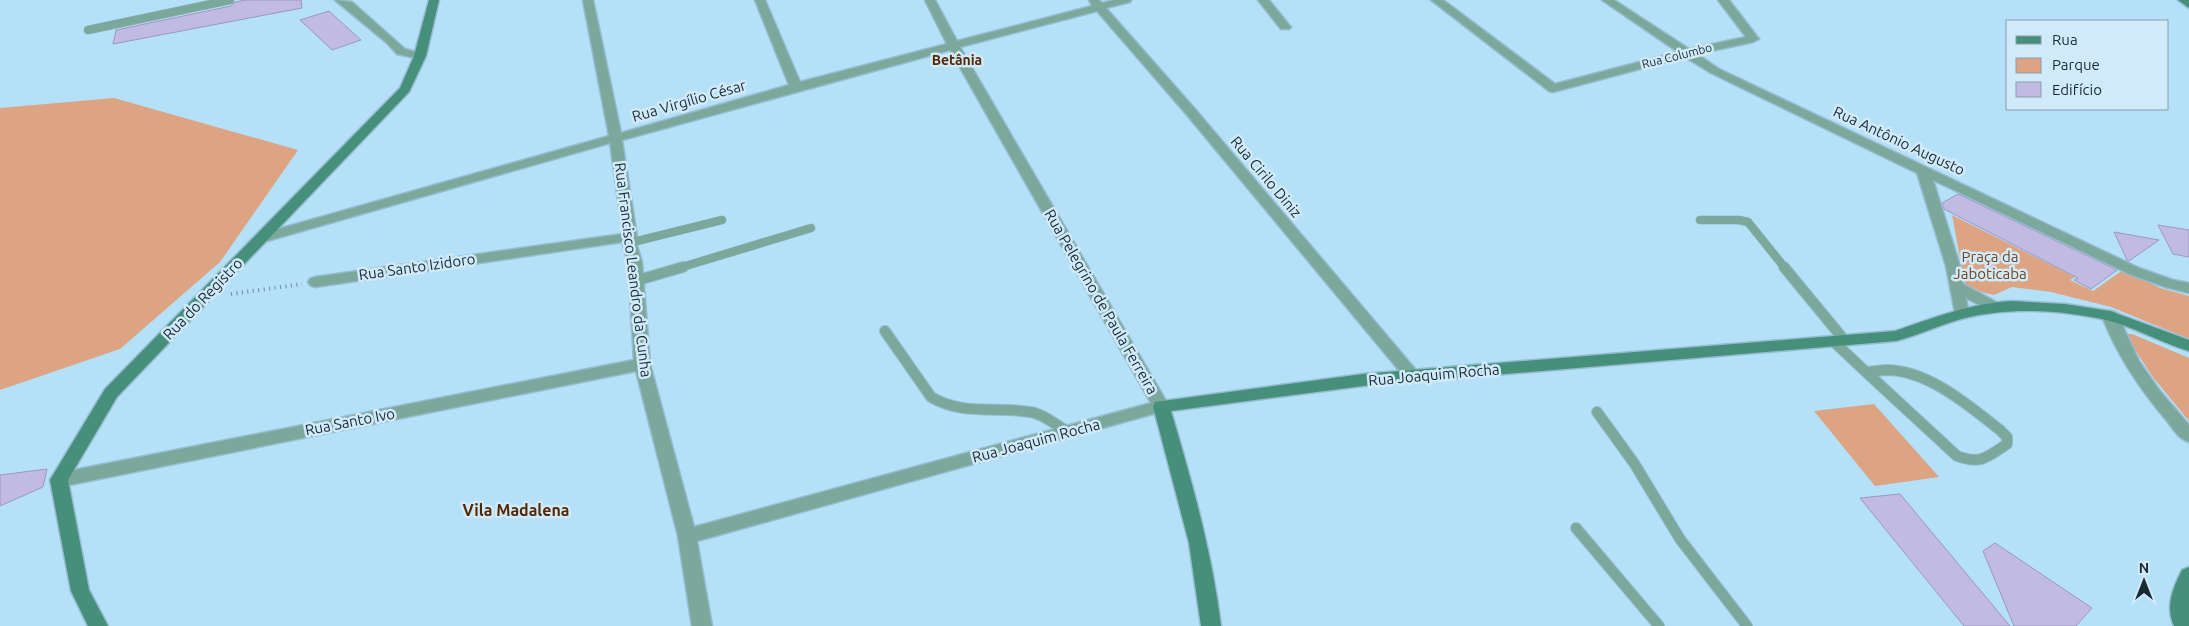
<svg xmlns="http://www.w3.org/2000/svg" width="2189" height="626" font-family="Ubuntu,sans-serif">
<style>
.green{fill:#dca482}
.building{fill:#c1bae2;stroke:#9d97be}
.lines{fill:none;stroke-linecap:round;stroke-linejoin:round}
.lane-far1-casing{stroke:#95bcd1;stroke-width:9}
.lane-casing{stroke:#95bcd1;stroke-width:12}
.street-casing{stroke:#95bcd1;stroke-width:3}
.secondary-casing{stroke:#95bcd1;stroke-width:3}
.path{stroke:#6c8c9d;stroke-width:4;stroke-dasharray:1 4.5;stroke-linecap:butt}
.lane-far1{stroke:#7ba89a;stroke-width:8}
.lane{stroke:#7ba89a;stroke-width:10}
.street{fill:#7ba89a;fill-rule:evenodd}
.secondary{fill:#46907b;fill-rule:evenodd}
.labels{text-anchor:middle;stroke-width:5;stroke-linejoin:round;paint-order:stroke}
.far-street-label{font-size:12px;fill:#192b34;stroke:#d0eaf9}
.far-neighbourhood-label{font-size:14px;font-weight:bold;fill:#542704;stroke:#d0eaf9}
.street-label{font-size:15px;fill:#192b34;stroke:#d0eaf9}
.park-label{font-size:15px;fill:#79431e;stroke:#d0eaf9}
.neighbourhood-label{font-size:16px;font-weight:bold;fill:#542704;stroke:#d0eaf9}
</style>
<rect width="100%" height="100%" fill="#b4e0f8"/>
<path class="green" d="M114,98L298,150L220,262L120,349L0,390V108Z
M1952,215L2075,277L2070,280L2093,291L2123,270L2160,288L2189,296V339L2111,307L2051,292L2012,287L1994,295L1981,292L1965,284Z
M2127,334H2132L2189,358V421L2152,376L2127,337Z
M1874,404L1939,477L1875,486L1814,411Z"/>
<path class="building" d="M246,0H301L302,8L113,44L116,30L231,6L235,2Z
M329,11L361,40L332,50L300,20Z
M1958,194L2117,270L2091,289L2074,280L2078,278L1944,209L1942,203Z
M2158,225L2189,230V257L2173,254Z
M2114,232L2159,240L2129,261L2127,260Z
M47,469L43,487L0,506V475Z
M1900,494L2010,626H1964L1860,498Z
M1995,543L2092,608L2076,626H2014L1983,551Z"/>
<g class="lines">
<defs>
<path id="lane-far1" d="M88,30L230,0
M1700,220H1739L1748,222L1785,268
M629,243L722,220
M679,268L811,228"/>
<path id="lane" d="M1784,267L1845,341
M635,281L683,267
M885,331L931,397C963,416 995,406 1030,412C1044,414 1056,425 1068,432
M1833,341L1866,372
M1886,370C1928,370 1968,405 2000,430L2007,437V444C1987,457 1981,465 1957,456L1866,372Z
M1597,412L1634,463L1680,539L1747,626
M1576,528L1659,626"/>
<path id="street" d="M335,0L352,2L405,49L424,54L426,56L420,59L397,54L387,43Z
M583,0H593L621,133L789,85L755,0H765L800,82L947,44L925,0H935L957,41L1092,6L1089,0H1099L1102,3L1114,0H1131L1130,2L1106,8L1195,109L1421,376L1419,380L1413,382L1407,380L1187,115L1097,11L960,47L1169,406L1167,410L697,541L712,626H692L678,536L636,371L59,487L53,485L50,480L53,475L59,473L634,360L628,262L622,242L315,287L310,285L308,282L310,279L315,277L623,234L610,143L267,241L262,242L255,238L257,235L609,136ZM950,50L1151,403L694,527L650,364L642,262L636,243L637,237L622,140Z
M1258,0H1269L1289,25L1291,27L1289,29H1281Z
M1431,0H1443L1555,84L1678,52L1602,0H1614L1689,49L1746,37L1718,0H1729L1759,39L1753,42L1697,54L1719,69L2139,268L2173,280L2189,283V293L2165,287L2129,274L1933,180L1960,266L1963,284L1998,303L2000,307L1998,311L1993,312L1966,298L1969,314L1966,318H1956L1946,266L1917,173L1711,73L1685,57L1553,92L1549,91Z
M2110,311L2115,312L2118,316L2139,361L2160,391L2189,425V442C2179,439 2173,429 2167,421C2140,389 2117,356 2102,316L2105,312Z"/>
<path id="secondary" d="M429,0H439L426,56L409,92L117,397L68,480L89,590L108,626H88L71,591L50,480L53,475L105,389L400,88L414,56Z
M2178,0H2189V8Z
M2012,301L2065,304L2110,311L2189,340V351C2161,343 2135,327 2106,320C2061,310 2010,307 1965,318C1942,324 1919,335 1896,341L1363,386L1171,411C1192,482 1212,552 1221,626H1201L1189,543L1153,406L1155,402L1363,374L1895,331C1933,318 1971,303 2012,301Z
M2189,567V626H2174C2165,606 2173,588 2182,570Z"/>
</defs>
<use href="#lane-far1" class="lane-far1-casing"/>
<use href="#lane" class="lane-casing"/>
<use href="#street" class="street-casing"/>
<use href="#secondary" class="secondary-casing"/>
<path class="path" d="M231,294L302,284"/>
<use href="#lane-far1" class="lane-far1"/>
<use href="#lane" class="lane"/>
<use href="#street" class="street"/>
<use href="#secondary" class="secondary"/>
</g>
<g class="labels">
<g class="far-street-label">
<text transform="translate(1677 56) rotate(-14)" y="4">Rua Columbo</text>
</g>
<g class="far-neighbourhood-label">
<text x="957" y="65">Betânia</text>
</g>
<g class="street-label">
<text transform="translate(689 101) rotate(-16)" y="5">Rua Virgílio César</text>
<text transform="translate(1899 141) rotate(25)" y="5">Rua Antônio Augusto</text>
<text transform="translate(1266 177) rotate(50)" y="5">Rua Cirilo Diniz</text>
<text transform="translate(417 267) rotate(-8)" y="5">Rua Santo Izidoro</text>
<text transform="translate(633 270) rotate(83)" y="5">Rua Francisco Leandro da Cunha</text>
<text transform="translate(203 299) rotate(-46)" y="5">Rua do Registro</text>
<text transform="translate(1101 302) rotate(60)" y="5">Rua Pelegrino de Paula Ferreira</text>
<text transform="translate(1434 375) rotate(-5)" y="5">Rua Joaquim Rocha</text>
<text transform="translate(350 422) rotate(-11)" y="5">Rua Santo Ivo</text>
<text transform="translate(1036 441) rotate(-15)" y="5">Rua Joaquim Rocha</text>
</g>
<g class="park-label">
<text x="1990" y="262">Praça da<tspan x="1990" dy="17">Jaboticaba</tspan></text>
</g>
<g class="neighbourhood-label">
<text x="516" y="516">Vila Madalena</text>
</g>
</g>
<rect x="2006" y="20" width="162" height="90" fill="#d0eaf9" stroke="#879eaa"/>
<rect x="2016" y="36" width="25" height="8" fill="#46907b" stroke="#879eaa"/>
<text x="2052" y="45" font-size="15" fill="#192b34">Rua</text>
<rect x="2016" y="58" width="25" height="15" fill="#dca482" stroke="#879eaa"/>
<text x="2052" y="70" font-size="15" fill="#192b34">Parque</text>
<rect x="2016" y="82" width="25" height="15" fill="#c1bae2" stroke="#879eaa"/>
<text x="2052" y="95" font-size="15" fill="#192b34">Edifício</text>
<g transform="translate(2144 581)" stroke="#d0eaf9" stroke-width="4" paint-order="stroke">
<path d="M0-4L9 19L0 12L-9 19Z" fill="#192b34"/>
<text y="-8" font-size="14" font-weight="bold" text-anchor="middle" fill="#192b34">N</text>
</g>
</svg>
